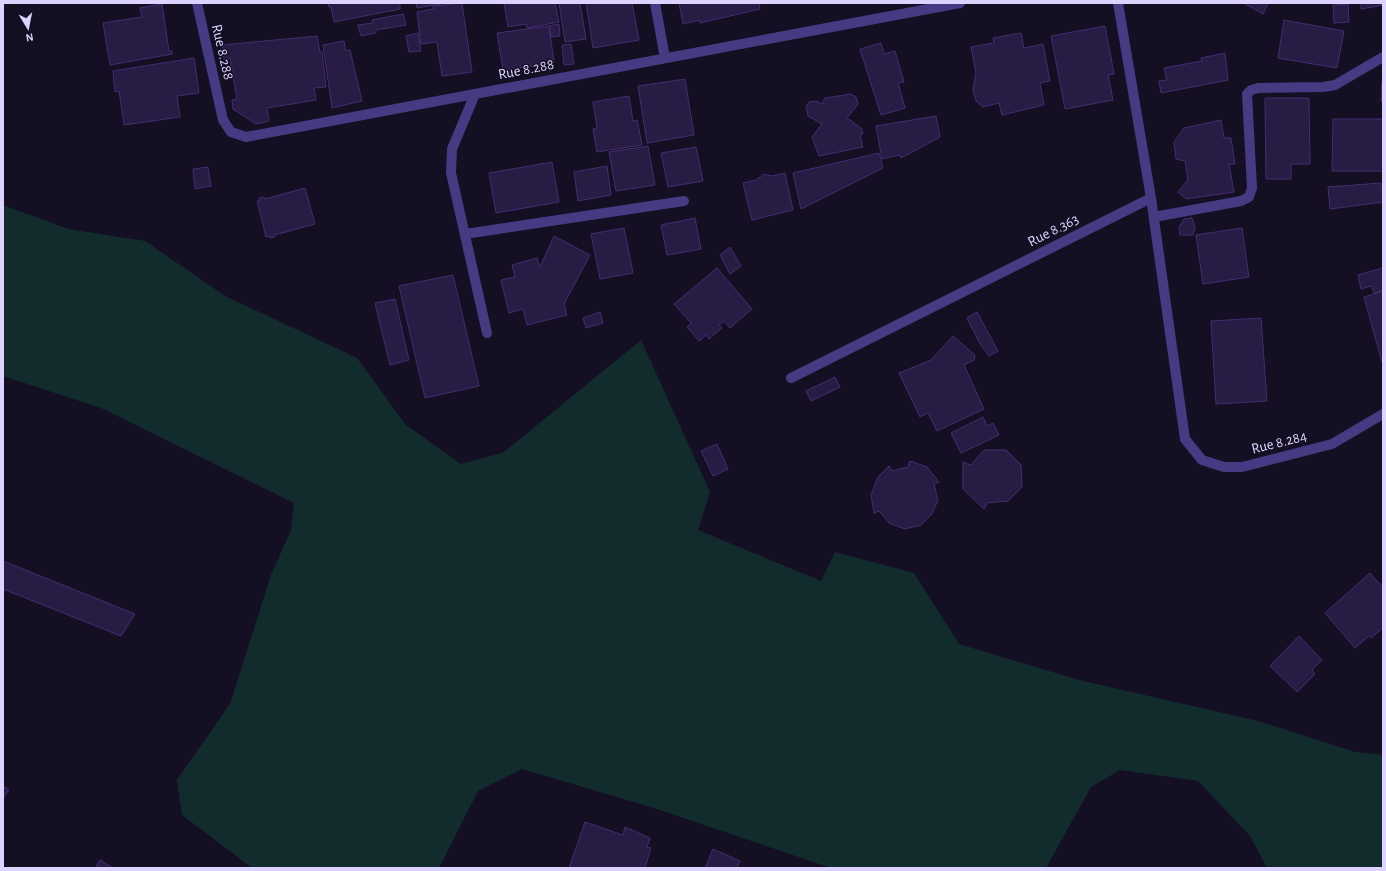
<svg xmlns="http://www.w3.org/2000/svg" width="1386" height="871" font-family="'Alegreya Sans',sans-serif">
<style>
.green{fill:#122c2e}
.building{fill:#281b44;stroke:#422e70}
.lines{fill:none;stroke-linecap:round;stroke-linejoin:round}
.street{stroke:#453b82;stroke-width:10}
.labels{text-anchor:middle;stroke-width:3;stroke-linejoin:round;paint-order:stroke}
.street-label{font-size:15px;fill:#dcd3fe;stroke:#150f24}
</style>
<rect width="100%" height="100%" fill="#150f24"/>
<path class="green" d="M3,205L68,229L145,241L225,296L357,358L406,425L461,464L504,452L641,340L710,492L698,530L821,581L835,552L914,573L959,644L1079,680L1258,721L1355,752L1383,755V868H1267L1250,836L1198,781L1120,770L1091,787L1046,868H831L654,808L522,769L478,791L439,868H252L182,815L177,780L230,704L271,575L291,530L294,503L101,408L3,376Z"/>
<path class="building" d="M328,3H400V9L334,22L331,7H329Z
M416,3H446L417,8Z
M462,3L472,72L442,76L437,42L421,44L417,12L433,9V6Z
M504,3H555L559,22L527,28L526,24L508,27Z
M559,3H580L586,39L565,42Z
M586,3H632L639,40L593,48Z
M679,3H759L760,9L700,23V20L683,24Z
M1246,3H1268L1263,14L1245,4Z
M1361,3H1383V5L1361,9Z
M162,4L169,51H172V54L110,65L103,23L142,17L140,8Z
M1348,4L1349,22L1334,23L1333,5Z
M403,14L406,25L376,30V33L361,36L358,25L373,23L372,20Z
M1284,20L1344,31L1337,68L1278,58Z
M559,24L560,36L551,37L549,26Z
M549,26L554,63L503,70L497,33Z
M1105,26L1114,74L1108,75L1113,100L1065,109L1051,36Z
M418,33L421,51L409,52L406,36Z
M1021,33L1024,48L1043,44L1050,81L1040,83L1044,105L1002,115L999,103L983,107L976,101L973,90L976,73L971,47L994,43L993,38Z
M317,36L320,52H322L326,87L314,88L316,100L267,108L269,121L256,124L233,109L232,100L237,99L230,58L224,59L222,45Z
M344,41L346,51L350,50L362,101L332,108L323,45Z
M881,43L884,54L895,51L904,82L898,83L905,108L881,115L860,49Z
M571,44L574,64L564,65L562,45Z
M1225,53L1228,80L1161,93L1159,81L1167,80L1164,68L1202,61L1201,58Z
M194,58L199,93L177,96L180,117L124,125L119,91L115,92L113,71Z
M685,79L694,135L647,143L638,86Z
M1382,82H1383V102L1381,101Z
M851,94L856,97L858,104L847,118L861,128L863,134L860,135L863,147L819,156L812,137L822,124L808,116L806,107L809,102L816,101L822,104L825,98Z
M629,96L633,121L637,120L642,145L597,152L593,129L597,128L593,102Z
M1265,98H1309L1310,164H1291V179H1266Z
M936,116L940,137L901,158L900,155L882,159L876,126Z
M1333,119H1383V171H1332Z
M1221,120L1224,138H1231L1235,164H1229L1234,192L1186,199L1178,192L1188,180L1185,161L1176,159L1174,142L1184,128Z
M648,146L655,185L616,191L609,152Z
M696,147L703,181L668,187L661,153Z
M879,153L883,168L801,209L793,173Z
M552,162L559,202L496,213L489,173Z
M607,166L611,195L578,201L574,172Z
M208,167L211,186L195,189L193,169Z
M785,173L793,210L752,220L743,183L756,180L764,174L772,176Z
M1381,183V189H1383V202L1330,209L1328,187Z
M305,188L315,224L275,235V237L270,238L269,236L266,237L257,201H260L259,198L264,197L265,199Z
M695,218L701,249L667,255L661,225Z
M1192,218L1195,227L1193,235H1180L1179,227L1184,219Z
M624,228L633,273L600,279L591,234Z
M1242,228L1249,277L1203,284L1196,235Z
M554,236L590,255L564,304L567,315L527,325L523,309L509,313L501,280L515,277L512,265L537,258L539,266L541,265Z
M730,247L741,266L730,274L720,255Z
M717,268L752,309L730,328L724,321L719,325L722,328L709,339L706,335L699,341L687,327L691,323L674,304Z
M1383,268V290L1374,293L1371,286L1361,289L1358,275Z
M453,275L479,386L425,398L399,286Z
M1383,291V361L1382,362L1364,297Z
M395,299L409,360L390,365L375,303Z
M600,312L603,323L586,328L583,318Z
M977,312L998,351L989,356L979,342L967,318Z
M1261,318L1267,401L1216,404L1211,321Z
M953,336L975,355L974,360L964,365L984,409L937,431L928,413L920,417L899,373L931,360Z
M835,377L840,387L811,401L806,391Z
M983,417L987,426L993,423L999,435L961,453L951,433Z
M717,444L728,469L713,476L701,451Z
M984,450H1006L1021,465L1022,487L1008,501L987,503L984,509L963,489V462L971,465Z
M910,461L927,467L939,482L934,484L938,500L932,514L921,525L905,529L889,523L879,511L874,513L871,495L878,477L889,466L892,471L908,467Z
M3,561L135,614L121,636L3,589Z
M1370,573L1383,588V628L1371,638L1369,636L1355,648L1325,613Z
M1299,636L1322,660L1312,670L1315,674L1297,692L1270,666Z
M3,786L9,790L3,798Z
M585,822L623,835L625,827L650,838L647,847L651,848L645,868H569Z
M713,849L740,861L737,868H705Z
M100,860L113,868H95Z"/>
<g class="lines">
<path class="street" d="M197,3L223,120L231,132L246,137L960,3
M655,3L665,58
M475,94L452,149L451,173L487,333
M1151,198L1185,439L1202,460L1224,467H1242L1332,444L1383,414
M1154,217L1241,201L1249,197L1252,188L1247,94L1251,90L1258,88L1323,87L1335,85L1383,57
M465,234L684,201
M791,378L1151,198L1118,3"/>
</g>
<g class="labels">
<g class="street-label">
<text transform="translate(223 52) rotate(77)" y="5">Rue 8.288</text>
<text transform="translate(526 69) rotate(-11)" y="5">Rue 8.288</text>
<text transform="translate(1053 230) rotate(-27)" y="5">Rue 8.363</text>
<text transform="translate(1279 442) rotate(-14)" y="5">Rue 8.284</text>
</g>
</g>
<rect width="1386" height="871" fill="none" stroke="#dcd3fe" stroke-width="8"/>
<g transform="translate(28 28) rotate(170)" stroke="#150f24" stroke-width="3" paint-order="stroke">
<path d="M0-3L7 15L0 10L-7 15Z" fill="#dcd3fe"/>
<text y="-6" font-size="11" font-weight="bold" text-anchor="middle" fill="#dcd3fe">N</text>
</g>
</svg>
